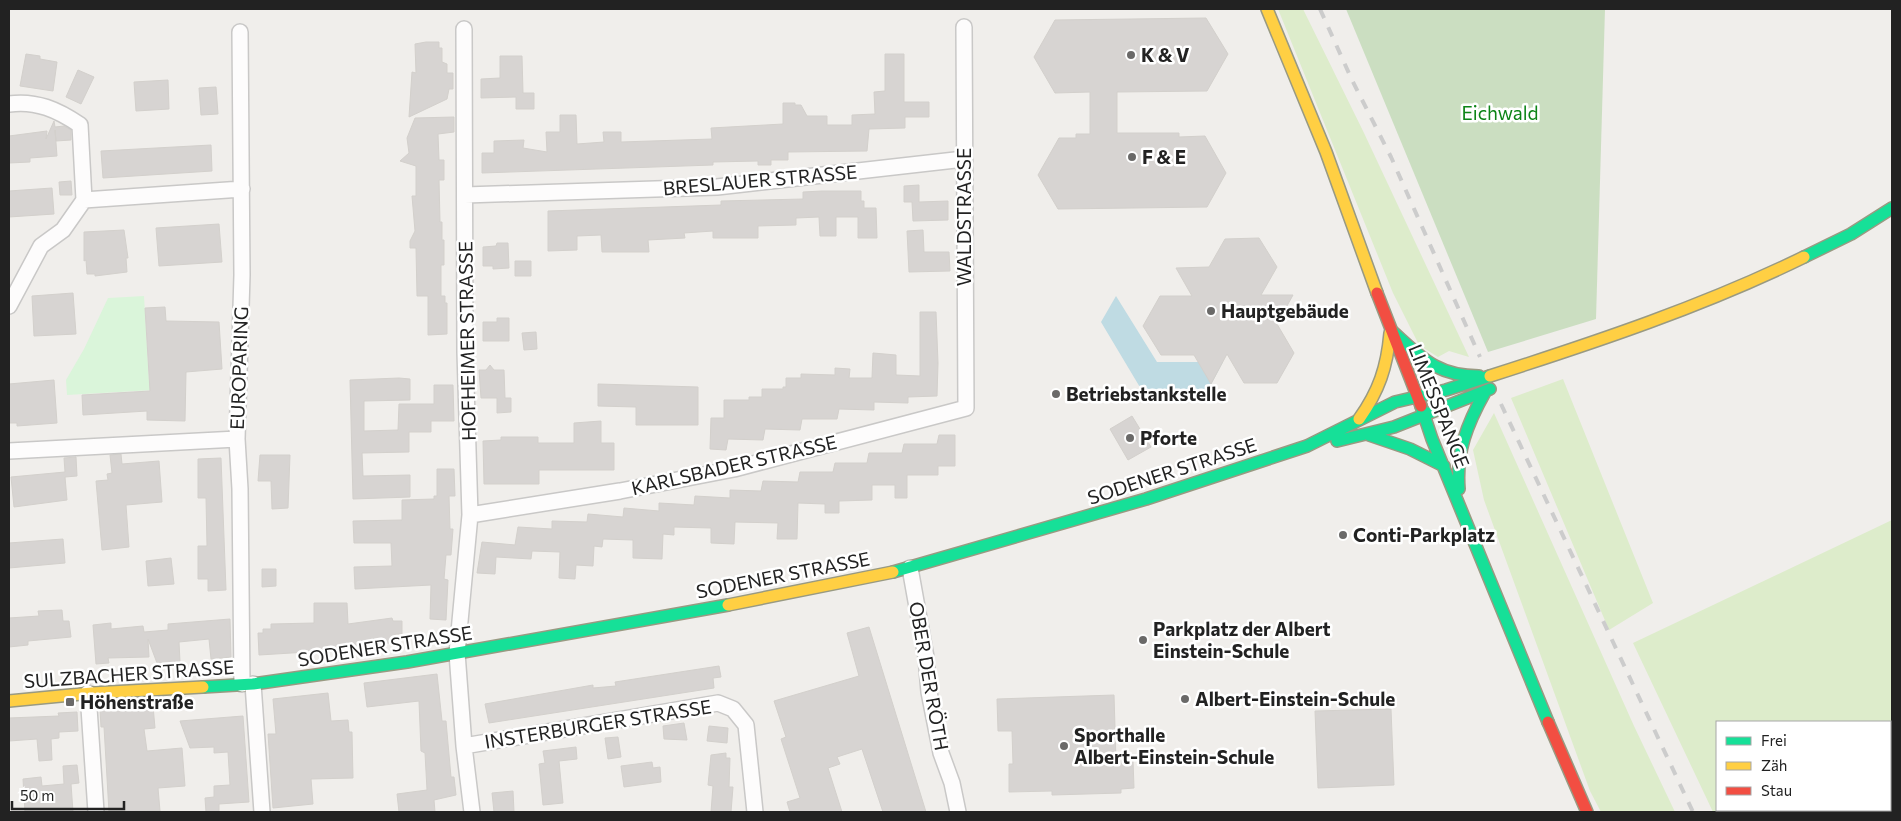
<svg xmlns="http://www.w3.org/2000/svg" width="1901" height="821" font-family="Commissioner,sans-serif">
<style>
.grass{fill:#ddeccb}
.forest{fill:#cbdec1}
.park{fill:#daf5da}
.water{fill:#bfdbe3}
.building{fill:#d7d4d2;stroke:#d3d0cc}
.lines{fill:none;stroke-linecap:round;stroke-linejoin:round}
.street-casing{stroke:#c9c8c7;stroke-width:18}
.fast-casing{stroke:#999a82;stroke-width:14}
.slow-casing{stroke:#999a82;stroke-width:14}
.jam-casing{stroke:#999a82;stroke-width:14}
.street{stroke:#fdfcfc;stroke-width:15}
.fast{stroke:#16e098;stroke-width:11}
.slow{stroke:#ffcf43;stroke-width:11}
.jam{stroke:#f24e42;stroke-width:11}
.rail{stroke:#ccc;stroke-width:4;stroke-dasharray:10 10;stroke-linecap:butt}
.poi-dot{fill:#6a6968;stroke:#fff;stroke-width:2}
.labels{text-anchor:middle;stroke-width:5;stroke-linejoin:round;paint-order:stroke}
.poi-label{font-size:19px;font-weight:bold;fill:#222;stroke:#fff;text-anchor:start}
.park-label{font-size:19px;fill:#0c8416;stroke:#fff}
.street-label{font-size:19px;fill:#222;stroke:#fff}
</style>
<rect width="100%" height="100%" fill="#f0eeeb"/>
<path class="grass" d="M1278,9H1303L1364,133L1469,357L1449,351L1438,357L1419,345L1393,293Z
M1563,379L1653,603L1609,630L1511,398Z
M1494,413L1634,726L1675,812H1601L1590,791L1484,500L1473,450Z
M1892,520V750L1890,751V722H1717V810H1766L1761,812H1713L1633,643Z
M1892,787V812H1835L1841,810H1890V788Z"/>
<path class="forest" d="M1346,9H1605L1596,319L1488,352Z"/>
<path class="park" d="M144,296L149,381H153L154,390L67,395L66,380L84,349L108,298Z"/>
<path class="water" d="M1116,296L1157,362H1223L1208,390L1141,389L1101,322Z"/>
<path class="building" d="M1206,18L1228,54L1207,91L1117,92V133H1179V137L1205,136L1226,173L1207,207L1058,209L1038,175L1059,138H1076V134H1090V92L1055,93L1034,57L1055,20Z
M426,42H439V48H442V62L447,64V73H453V89H449L447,99L409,117L412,72L416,73L415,44Z
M26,54L40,56V59L57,62L53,91L20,86Z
M885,54H904V102H929V117H905V128L869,129L867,151L788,152V160H771V165H758V161L713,162V165L482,173V153H494V141L524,140L523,148L547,152L546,132H560V115H576L577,144L604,142L603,132H621V142L712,139L711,128L783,124V103H795V105H801L807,116H827V125H852V115L875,114L874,92L885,91Z
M500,56H522L523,93H534V109H516V97L481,98V79L500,78Z
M78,70L94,77L81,104L66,97Z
M168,80L169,109L136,111L134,82Z
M216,87L218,114L201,115L199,88Z
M454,117V132L438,134L439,160H444V180H439L440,222H442V240H444V265H441V296H445V303H447V334L428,335V296H417L416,248H410V241L415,231L412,196H416V166L400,161L409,153L407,138L415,118Z
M54,121L55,127L64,126L71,130V140L56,141L55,130L57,156L30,158V162L9,163V136L47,131L46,139Z
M211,145L212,171L103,178L101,151Z
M71,181L72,195H60L59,182Z
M919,185V202L948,201V220L913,221L912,202H904V186Z
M52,188L54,214L9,217V191Z
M822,191H861V201H864V208H876L877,238H858V217H836V236H820L819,217L796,218V225L758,226V238H713V231L684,233L685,238L648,240L649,252H602L601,235L577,236V250L548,251V211L721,205V201L803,199V192Z
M219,224L222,262L159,266L156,228Z
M124,230L128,258H126L127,272L95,276V274H87L86,260L84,261V232Z
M923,230L924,252H949L950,271L909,272L907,231Z
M1259,238L1277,267L1261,295H1293L1277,324L1294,353L1277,383H1244L1227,354L1211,384L1194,355H1161L1143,326L1160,296H1192L1176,268L1209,267L1225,239Z
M497,243H508L509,268L493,269V266H483V247L496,246Z
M515,261H531V276H515Z
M73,293L76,334L34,336L32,296Z
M165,307L166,321L219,322L222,369L186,372L185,421L147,420V411L83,415L82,395L150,391L145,308Z
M920,312H936L938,363L937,396L908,397V403L874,402V410L839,409L837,419H802L800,430L765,429L763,440L728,439L726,450L710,449L711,418H724V400H749V397H762V389H783V387H786V378H801V374L835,375V368L850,369L849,378H872L873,353L896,355V375L920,376Z
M497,318H509V341H483V322H497Z
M536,332L537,349L524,350L522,333Z
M490,365L494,370H504L505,398H511V412L497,413V398H481L479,370H486Z
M399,378L410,379V400L364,401V431L398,430L399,404H434V385H453L454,421H431V432H409V452L362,453L363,476L410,475V497L353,499L350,380Z
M54,380L57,423L17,426V423H9V384Z
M598,384L698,387V425H636V407L598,406Z
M1132,416L1151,447L1128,460L1110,429Z
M601,421V443H614V470H539V484H484L483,441L501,440V437H538V443H574V423Z
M939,435H955V466H938V475H907V498H895V485H872V500L839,501V513H825V504L798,503L797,539H777L778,523L735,522L734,544L711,543V528L674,527V535L663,534L662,559L633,558V540L603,539L602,547L594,546L593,566L576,565L575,579L559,578L560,552L532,551L531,559L496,557L495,574L477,573L482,542L515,545L518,527L552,529V521L587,522L588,514L623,517L624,508L659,511V503L694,505L695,496L730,498V490L761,491L763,481L798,482L800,472H833L835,463H867L869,453H902L904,444H937Z
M121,454L122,464L159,461L162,502L126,505L129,547L102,550L96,481L108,480L107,474L112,473L110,455Z
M260,455H290L288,508L272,509L271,481H258Z
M76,457L77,476L65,477L67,500L14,507L11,477L65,472L64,458Z
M221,458L226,590L208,591V579H198V546H207L206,498H198V459Z
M437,469H454L455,496H449L450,529H453L451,555H446L444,579L448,580L446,620L430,619L431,585L355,589L354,567L392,566L391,543H354L353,521L402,520V500L434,499V496H437Z
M63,539L65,563L9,568V543Z
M171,558L174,584L148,586L146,561Z
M262,569H276V586L262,587Z
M314,603H347L348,624L392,618L393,621H402V634H395V642L340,650L259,655L258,633H263V629H271V624L314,623Z
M62,610L63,621H69L71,637L28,641V645L9,647V618L39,616L38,611Z
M230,619L231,657L211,659L209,639L179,642L180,662L157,663L148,639L149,657L108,658L109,663L96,664L93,625L111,623V629L143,626L144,632L168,630V624Z
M869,627L926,812H883L862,749L837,757L840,764L828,768L842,812H790L787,802L800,798L781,739L786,737L774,701L859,676L847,633Z
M719,666L721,677L713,678L714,688L489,723L485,704L593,685V688L616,686L615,682Z
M437,674L442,721H446L451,777H454L456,795L434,800L435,812H399L397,794L427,790L425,753L421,751L419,701L367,707L364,683Z
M328,693L331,721L348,720L349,732H352L353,778L311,779L313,804L273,808L268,734H276L273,699Z
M1114,695L1116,761L1133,760L1134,788L1121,789V793L1052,795V791L1009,792V764H1013L1012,731H998L997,699Z
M153,706L155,728L144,729L147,751L182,748L185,786L158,788L160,811L109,812L104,727H101L100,710Z
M1391,709L1394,785L1318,788L1315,711Z
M77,712L78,731L59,732V738L51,739L52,760L39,761L37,739L9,741V718L59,716L58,713Z
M243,716L249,802L219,804V812H206L205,798L214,797V786L230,785L228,752L214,753V747L190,748L180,721Z
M684,723L687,740L664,739L663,726Z
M709,726L728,728L727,743L707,741Z
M618,737L621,757L608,759L605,738Z
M576,747L577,759L559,761L563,803L543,805L539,764L545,763L543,751Z
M726,753V758H730L729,787H733L731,812H711L713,786L708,785L711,755Z
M652,762L653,768L660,767L661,782L624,787L621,766Z
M77,765L79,783L71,784L73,812H25L23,779L41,777L42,786L64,784L63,766Z
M513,791L514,812H494L492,793Z"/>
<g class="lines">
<defs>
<path id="street" d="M464,29L465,352L470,515L457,653L464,746L472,812
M240,32L242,275L237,439L240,489L242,684
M9,104C36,100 58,110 80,125L84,200
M465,195L717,187L964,159
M9,306L41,246L63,230L84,200L242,189
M9,451L237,439
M470,515L620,491L734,469L966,408L964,27
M910,568L926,657L929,692L941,753L952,783L958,812
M253,684L262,812
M88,693L96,812
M464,746L718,703L733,709L746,725L755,812"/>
<path id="fast" d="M1804,257L1851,234L1892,208
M1393,332C1422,358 1437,376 1479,376
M1421,406L1432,439L1548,722
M1369,435L1410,449L1444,466
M1337,441L1394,427L1490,389
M1459,489C1456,452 1467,424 1485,392
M893,572L1146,499L1307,446L1395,402L1446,390L1490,376
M203,687L253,684L407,662L728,605"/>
<path id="slow" d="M1267,9L1326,152L1377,293
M1490,376C1596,342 1704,306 1804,257
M1359,419C1379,391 1387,367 1390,333
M728,605L893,572
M9,701L92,693L203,687"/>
<path id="jam" d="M1377,293L1421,406
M1548,722L1587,812"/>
</defs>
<use href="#street" class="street-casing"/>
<use href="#fast" class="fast-casing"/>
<use href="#slow" class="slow-casing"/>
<use href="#jam" class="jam-casing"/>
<use href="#street" class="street"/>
<use href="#fast" class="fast"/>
<use href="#slow" class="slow"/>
<use href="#jam" class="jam"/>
<path class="rail" d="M1320,9L1352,80L1391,157L1480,357
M1501,404L1693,812"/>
</g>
<g class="poi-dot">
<circle cx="1131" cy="55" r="5"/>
<circle cx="1132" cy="157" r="5"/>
<circle cx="1211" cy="311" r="5"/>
<circle cx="1056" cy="394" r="5"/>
<circle cx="1130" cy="438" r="5"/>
<circle cx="1343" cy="535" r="5"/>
<circle cx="1143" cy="640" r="5"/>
<circle cx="1185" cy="699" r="5"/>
<rect x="65" y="697" width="10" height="10" rx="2.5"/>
<circle cx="1064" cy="746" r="5"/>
</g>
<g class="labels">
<g class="poi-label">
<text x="1141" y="62">K &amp; V</text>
<text x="1142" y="164">F &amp; E</text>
<text x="1221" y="318">Hauptgebäude</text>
<text x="1066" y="401">Betriebstankstelle</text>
<text x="1140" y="445">Pforte</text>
<text x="1353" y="542">Conti-Parkplatz</text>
<text x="1153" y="636">Parkplatz der Albert<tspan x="1153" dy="22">Einstein-Schule</tspan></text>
<text x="1195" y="706">Albert-Einstein-Schule</text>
<text x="80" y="709">Höhenstraße</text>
<text x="1074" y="742">Sporthalle<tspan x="1074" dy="22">Albert-Einstein-Schule</tspan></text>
</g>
<g class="park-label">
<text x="1500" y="120">Eichwald</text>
</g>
<g class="street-label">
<text transform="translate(760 180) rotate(-5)" y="7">BRESLAUER STRASSE</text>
<text transform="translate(964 217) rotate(-90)" y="7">WALDSTRASSE</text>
<text transform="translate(467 341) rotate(-91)" y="7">HOFHEIMER STRASSE</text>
<text transform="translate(239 368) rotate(-88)" y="7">EUROPARING</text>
<text transform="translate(1439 406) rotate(68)" y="7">LIMESSPANGE</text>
<text transform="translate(734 465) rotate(-13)" y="7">KARLSBADER STRASSE</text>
<text transform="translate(1172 471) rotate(-18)" y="7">SODENER STRASSE</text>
<text transform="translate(783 575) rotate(-11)" y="7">SODENER STRASSE</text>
<text transform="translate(385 646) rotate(-9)" y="7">SODENER STRASSE</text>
<text transform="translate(129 674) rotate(-4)" y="7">SULZBACHER STRASSE</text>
<text transform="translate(929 676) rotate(80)" y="7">OBER DER RÖTH</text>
<text transform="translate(598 724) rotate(-9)" y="7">INSTERBURGER STRASSE</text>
</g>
</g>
<rect width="1901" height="821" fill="none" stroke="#222222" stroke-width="20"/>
<rect x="1716" y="721" width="175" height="90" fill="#ffffff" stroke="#a7a7a7"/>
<rect x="1726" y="737" width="25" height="8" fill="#16e098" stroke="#a7a7a7"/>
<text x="1761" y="746" font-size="15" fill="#222222">Frei</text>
<rect x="1726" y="762" width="25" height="8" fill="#ffcf43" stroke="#a7a7a7"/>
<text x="1761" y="771" font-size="15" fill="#222222">Zäh</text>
<rect x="1726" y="787" width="25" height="8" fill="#f24e42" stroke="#a7a7a7"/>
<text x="1761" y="796" font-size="15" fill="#222222">Stau</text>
<path d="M12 801v8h112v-8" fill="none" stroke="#222222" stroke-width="2.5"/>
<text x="20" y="801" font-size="15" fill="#222222" stroke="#ffffff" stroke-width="4" paint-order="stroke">50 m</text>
</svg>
